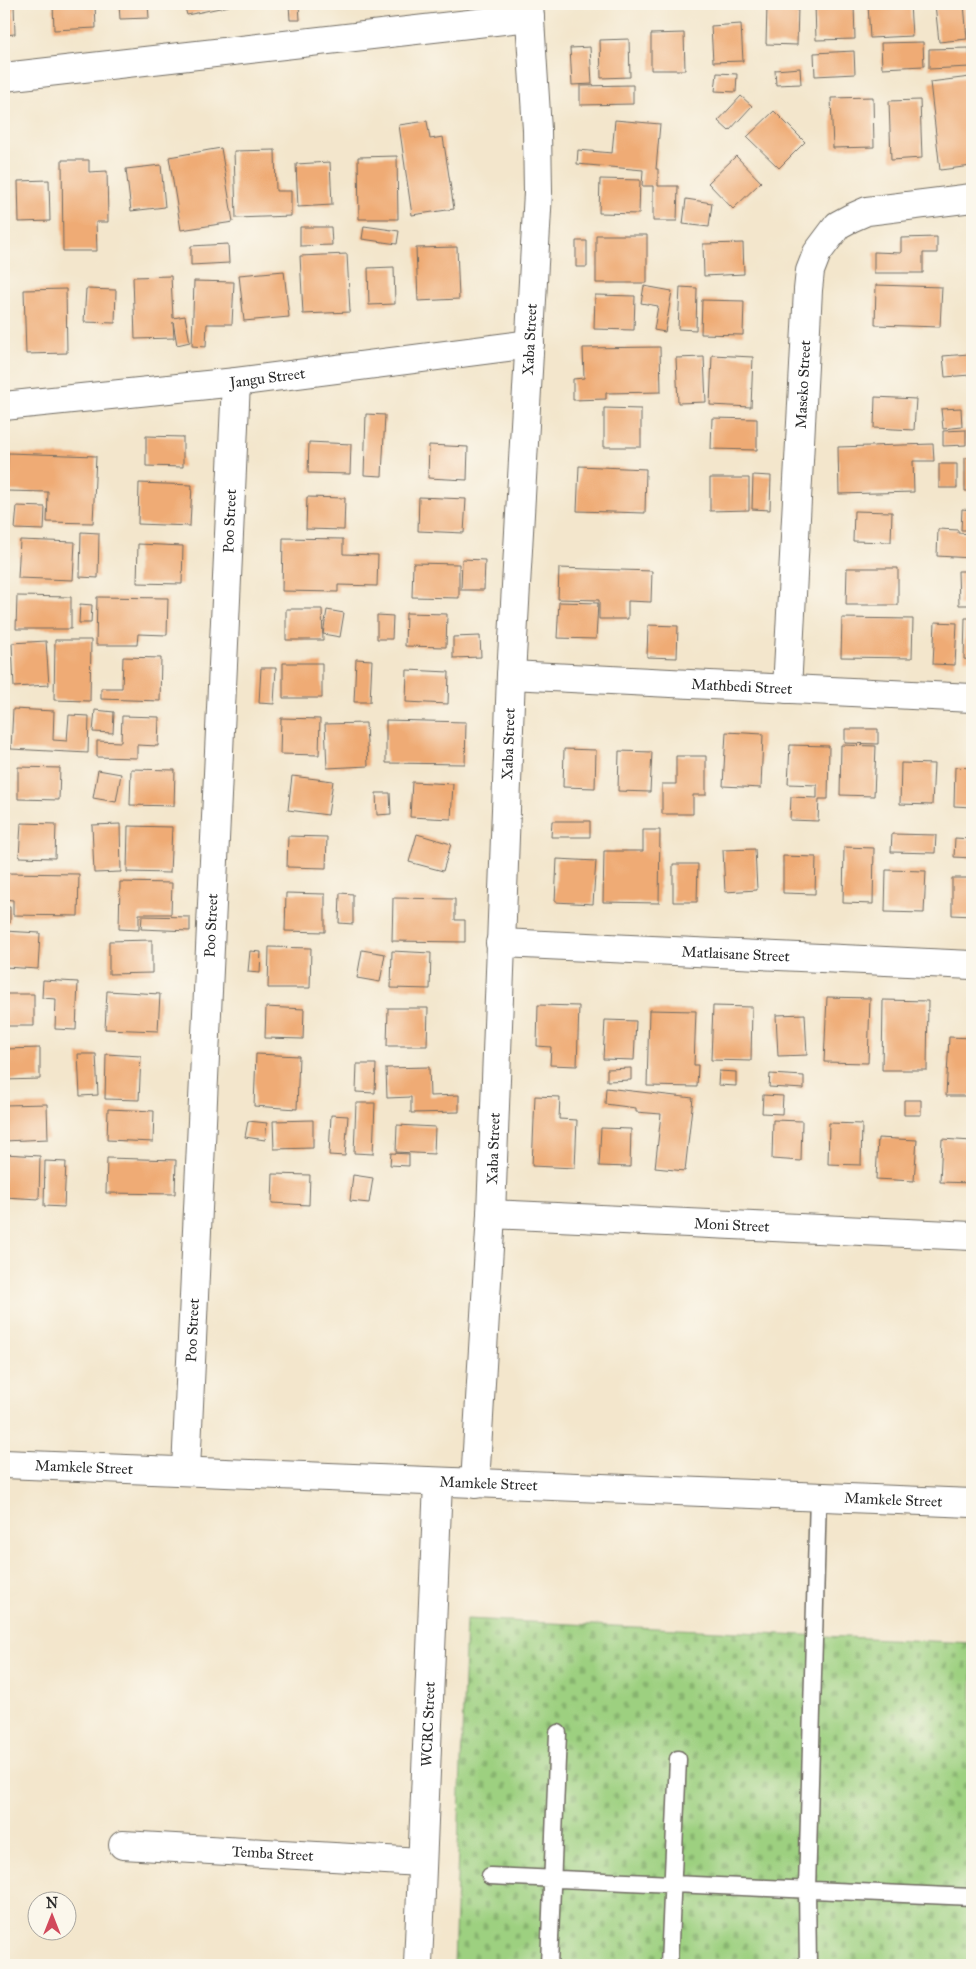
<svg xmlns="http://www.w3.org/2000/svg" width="976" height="1969" font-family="'IM FELL Great Primer',serif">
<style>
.cemetery{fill:url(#cemetery-stones);stroke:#647e56}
.building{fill:#efab74}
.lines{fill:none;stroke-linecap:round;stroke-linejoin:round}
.service-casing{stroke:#716c63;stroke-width:19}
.minor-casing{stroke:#716c63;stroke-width:30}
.service{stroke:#fff;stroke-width:16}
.minor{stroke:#fff;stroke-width:28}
.labels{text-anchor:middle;stroke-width:4.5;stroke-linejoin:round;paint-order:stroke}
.street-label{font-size:15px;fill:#2b2b2b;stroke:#fbf7ec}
</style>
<defs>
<pattern id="cemetery-stones" width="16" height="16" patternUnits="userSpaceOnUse" patternTransform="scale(1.25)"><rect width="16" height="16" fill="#9dd080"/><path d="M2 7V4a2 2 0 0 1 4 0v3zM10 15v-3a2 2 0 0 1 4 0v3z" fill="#87b36f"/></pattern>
</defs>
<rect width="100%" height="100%" fill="#fbf7ec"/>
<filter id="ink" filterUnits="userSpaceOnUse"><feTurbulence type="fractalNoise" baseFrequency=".02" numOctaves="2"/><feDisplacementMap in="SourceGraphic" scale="10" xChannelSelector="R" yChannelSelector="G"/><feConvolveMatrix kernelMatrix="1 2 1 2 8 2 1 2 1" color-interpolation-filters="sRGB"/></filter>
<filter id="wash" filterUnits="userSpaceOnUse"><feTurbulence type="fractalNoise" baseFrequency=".0096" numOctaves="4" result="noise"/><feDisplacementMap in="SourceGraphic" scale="20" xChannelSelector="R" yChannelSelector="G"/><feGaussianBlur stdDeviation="1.12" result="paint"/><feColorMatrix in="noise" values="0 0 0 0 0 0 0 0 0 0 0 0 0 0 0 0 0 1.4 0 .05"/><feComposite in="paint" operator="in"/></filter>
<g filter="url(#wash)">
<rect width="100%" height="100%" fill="#f3e6cc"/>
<path class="cemetery" d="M466,1619L972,1643V1965H454Z"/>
<g id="blocks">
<path class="building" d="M4,4H14L15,34L4,35Z
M53,4H95L96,28L54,30Z
M119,4H148L149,18L120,19Z
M184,4H228L229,6L187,15Z
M289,4H299L300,20H290Z
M815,4H854L855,39L816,40Z
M868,4H910L912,36L870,38Z
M935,4H964L967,39L939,42Z
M767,6L798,7L797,45L766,44Z
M741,24L743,61L713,62L711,26Z
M684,33L685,70H651V34Z
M629,39L630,77L601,78L600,40Z
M923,42L924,66L882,68L881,43Z
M590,47L592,84L572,85L570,48Z
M969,48L970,67L929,69V49Z
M854,51L855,74L815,76L814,53Z
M800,68L801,84L776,85L775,70Z
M717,73L737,74L736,92L715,91Z
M970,77L972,90V166L940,170L930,82Z
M633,85V104L580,105V86Z
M741,96L752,106L729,131L718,121Z
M873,97L874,147L833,148L831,98Z
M920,100L922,158L891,160L889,101Z
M774,111L805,142L779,168L747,137Z
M615,120L660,124L656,169H658V186H678L677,221H653V186H642L643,170L577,164L578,150L612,153Z
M427,121L430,139L443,137L454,209L412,215L399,125Z
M221,148L233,222L181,230L169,157Z
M275,150L276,191H291V216L236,218L234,151Z
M397,156L398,219H359L358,157Z
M736,156L761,182L733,209L708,183Z
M62,160H89V172L107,171L108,222H96L97,251H63Z
M330,162L332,205L298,207L296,164Z
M161,165L165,207L131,211L126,169Z
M600,179L640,180L639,214L599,213Z
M49,180L50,221L19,222L18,181Z
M4,186H6L7,226H4Z
M686,199L712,203L709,227L683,224Z
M364,226L399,231L397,244L362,239Z
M300,227H331L332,245L300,246Z
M596,235H647V283H596Z
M937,237V253H923V273H874V252L901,253V238Z
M576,241H587V267H576Z
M743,243L744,274L704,276L703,244Z
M228,244L229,263L191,265V246Z
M457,247L459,299L418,301L416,248Z
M347,254L350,312L303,314L300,256Z
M394,267L395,304L369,305L368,268Z
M284,271L289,317L244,321L239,275Z
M171,276L173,318L185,316L190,342L177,345L173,322L174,338L135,339L133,277Z
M194,281L234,282L232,324H207L206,347L192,346Z
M876,285L942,287L940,327L875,325Z
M644,286L672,291L665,332L654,330L658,306L641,303Z
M680,287L697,288L696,330L678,329Z
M66,289L67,353L26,354L24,290Z
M86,289L116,290L115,323L84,322Z
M595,295L635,296L634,330L594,329Z
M702,300L744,301L743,335L701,334Z
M660,347L661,392L606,393V399L573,400V379L584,378L583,348Z
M969,354L970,375L945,377L943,356Z
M712,355L753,357L751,407L710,405Z
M704,357L706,402L678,403L676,358Z
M875,397L916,399L914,430L874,428Z
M604,408L641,409V447H604Z
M961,408L962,427L943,429L941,409Z
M366,414L385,415L382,476L364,475Z
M712,418L757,419V450L711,449Z
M966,430V445L943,446V431Z
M146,436L183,437V467L146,466Z
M309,442L351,444L350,474L308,473Z
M933,444L934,461H913L914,492L839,494L838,447Z
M429,445L468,447L467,480L428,478Z
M8,453L96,456L93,523L47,522L48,492L7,491Z
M965,458H972V491H965Z
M939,464H957V488H939Z
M579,466L646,469L645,513L577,511Z
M753,475L771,476L770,510L752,509Z
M710,478H749V510L710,511Z
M139,483L192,485L190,526L138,524Z
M307,497L345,498L344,530L306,529Z
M419,497L466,499L464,533L418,531Z
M17,506L45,507L44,530L15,529Z
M962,509L972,510V530H961Z
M854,511L892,512L891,542L853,541Z
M938,529L958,530V533L972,534V558L937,556Z
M81,532L99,533L98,578L80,577Z
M283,538L343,539V554L378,555L377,586L338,585V592L282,591Z
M20,540L75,542L73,580L18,578Z
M138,544L183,546L182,584L137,583Z
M462,559L485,560L484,590H461Z
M413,563L459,564V598L412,597Z
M559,568L652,571L651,602L628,601V619H599V600L558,599Z
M847,568H898V605H846Z
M958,571H972V605H959Z
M17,596L71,597V629H16Z
M97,597L168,598L167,635L138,634L137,645H96Z
M559,602L598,603L596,639L557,638Z
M80,604L92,605L91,623H79Z
M286,609H322L323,640H286Z
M327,610L344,613L340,637L323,634Z
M406,613L447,614L446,647L405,646Z
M377,615L393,616L392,639H377Z
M842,618L913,619L912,658L841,657Z
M965,618H972V660L964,659Z
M935,622L957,623L955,665L933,664Z
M648,625L678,626L677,658L647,657Z
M480,636L481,657L453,658V637Z
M55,640H91L90,701L54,700Z
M46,641L49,685L14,687L12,643Z
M123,657L161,658L160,701L101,699V688H122Z
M356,659L372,660L370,702H354Z
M283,663H322V698H283Z
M261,668H276L274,704L259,703Z
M407,670L449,672L448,704L406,702Z
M13,709L54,711L53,740L67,741L69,715L89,716L88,753L11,749Z
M95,710L114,712L113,733L93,732Z
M122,716L159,717L158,746L137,745V758L97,757V741L121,742Z
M281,718L320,719L319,755L280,754Z
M386,720L466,722L465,764L386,763Z
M366,723L368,766L327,768L325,724Z
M845,729H878V744L845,743Z
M726,732L763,734L761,788L723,786Z
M790,745L829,746L828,799H819L818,821L790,820L791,797L817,798V785L788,784Z
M841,745L876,746L874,796L840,795Z
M564,749L596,750L595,788L563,787Z
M619,751L652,752L650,792L618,791Z
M676,756H706V795H693V814H662V784H676Z
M901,763L934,764L932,805L900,804Z
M18,767L60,768L59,800L18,799Z
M955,767L972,768V807L954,806Z
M131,769L175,770L174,806L130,805Z
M98,770L121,774L116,802L93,798Z
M292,776L333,781L328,815L288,810Z
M412,782L453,784L451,819L410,817Z
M376,793H390L391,814L377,815Z
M552,821H590V837H551Z
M21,823L56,824L55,858L19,857Z
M120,824L121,872L94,873L92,825Z
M128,826L172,827L170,873L127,872Z
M643,830H660L659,903L603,902L604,851H643Z
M417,834L451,844L443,871L409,862Z
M892,834L936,835L935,853L891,852Z
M288,836L327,837L326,868L287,867Z
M955,838L972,839V858L954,857Z
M844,847L874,848L873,904L843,903Z
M755,849L757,890L725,892L723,850Z
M783,856L816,857L815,894L783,893Z
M557,859L596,861L593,904L555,902Z
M673,864H698L697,902H673Z
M886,870L926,871L924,913L885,912Z
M4,873L79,874L78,916L13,915V900L4,899Z
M952,878H972V916L952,915Z
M120,882L172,883L171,914H139V930L119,929Z
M286,893L325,894V932L285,931Z
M340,893L353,894V924L339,923Z
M393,898L455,899V920H465V942L392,941Z
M4,907H10V923L4,922Z
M142,916L190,917V931L141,929Z
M4,931L40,933L38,969L4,967Z
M152,940V973L109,974V941Z
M269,947L311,948L310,988H268Z
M362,950L385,954L380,982L357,978Z
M250,951L261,952L260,973L248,972Z
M392,951L431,953L430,989L391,988Z
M43,980L78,982L76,1030L55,1029L56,999L42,998Z
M107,991L160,994L158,1031L105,1029Z
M4,994H34V1026H4Z
M827,997L870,998L868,1063L824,1062Z
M883,1000L928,1001L927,1070H882Z
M538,1005L579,1006L577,1066L550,1065L551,1047L537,1046Z
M713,1006L752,1007L751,1061L711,1060Z
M266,1007L304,1009L303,1039L265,1038Z
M388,1008H428L427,1046H387Z
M649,1010L696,1011L694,1065H698L697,1087L647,1086Z
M805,1014L807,1055L778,1056L776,1015Z
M605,1020L636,1021L634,1060L603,1059Z
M949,1037L972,1038V1096H946Z
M40,1048V1079L4,1080V1049Z
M78,1054H96L98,1095L80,1096Z
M106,1054L141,1056L139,1100L105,1099Z
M256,1054L299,1056L297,1109L254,1106Z
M357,1064H376L375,1093L356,1092Z
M429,1067L430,1096L459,1095V1112L411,1113V1097L387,1098L386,1068Z
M631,1068V1080L607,1081V1069Z
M719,1071L736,1072V1086L718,1085Z
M770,1074L804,1076V1089L769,1087Z
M606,1088L693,1098L685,1171L655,1168L661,1114L636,1112V1108L605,1104Z
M763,1095L783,1096L782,1114L762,1113Z
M535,1096L560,1097L559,1119L577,1120L575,1168L532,1166Z
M904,1100H921V1115H904Z
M356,1103H375L373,1154L354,1153Z
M47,1104L48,1139L4,1141V1105Z
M108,1109L154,1111L153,1142L107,1140Z
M331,1115L348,1116L345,1156L329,1155Z
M313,1120V1148L274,1149L273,1121Z
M773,1120L802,1121L801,1161L772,1159Z
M248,1121L267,1123L265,1140L245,1137Z
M829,1123L862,1124L861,1165L828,1164Z
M397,1125L435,1127L434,1154L396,1152Z
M601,1128L631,1129L630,1167L599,1166Z
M878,1138L917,1140L914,1181L876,1179Z
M942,1139L972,1141V1183L940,1182Z
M391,1153L409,1154V1166L390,1165Z
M4,1154L40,1156L39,1199L4,1197Z
M107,1158L176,1160L175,1194L106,1193Z
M45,1161L66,1162L64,1207L44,1206Z
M273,1174L310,1175L309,1205L272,1203Z
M353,1175L373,1178L369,1203L350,1201Z"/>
</g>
</g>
<g filter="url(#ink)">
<use href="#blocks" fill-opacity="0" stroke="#716c63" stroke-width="1"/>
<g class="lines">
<defs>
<path id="service" d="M490,1876L972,1897
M549,1965L558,1733
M669,1965L678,1759
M808,1965L807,1889L818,1496"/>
<g id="minor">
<path d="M4,77L530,17"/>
<path id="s1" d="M4,406L236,382L530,344"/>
<path id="s2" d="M511,675L972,698"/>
<path id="s3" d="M787,689L808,290L810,271L817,253L838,225L851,218L867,211L972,198"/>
<path id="s4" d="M500,943L972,965"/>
<path id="s5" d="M491,1214L972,1236"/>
<path id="s6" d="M4,1464L972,1503"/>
<path id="s7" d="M186,1470L236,382"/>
<path id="s8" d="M475,1484L491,1214L511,675L538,192L537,130L529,4"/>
<path id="s9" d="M123,1845L421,1862"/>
<path id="s10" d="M418,1965L438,1482"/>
</g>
</defs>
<use href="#service" class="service-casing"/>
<use href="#minor" class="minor-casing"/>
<use href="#service" class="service"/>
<use href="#minor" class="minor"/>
</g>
</g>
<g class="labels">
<g class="street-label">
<text dy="5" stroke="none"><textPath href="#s8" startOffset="1146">Xaba Street</textPath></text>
<text dy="5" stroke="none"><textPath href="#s1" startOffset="265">Jangu Street</textPath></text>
<text dy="5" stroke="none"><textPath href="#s3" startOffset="305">Maseko Street</textPath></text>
<text dy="5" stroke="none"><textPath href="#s7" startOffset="950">Poo Street</textPath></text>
<text dy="5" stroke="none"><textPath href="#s2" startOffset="231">Mathbedi Street</textPath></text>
<text dy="5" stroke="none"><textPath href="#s8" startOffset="741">Xaba Street</textPath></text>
<text dy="5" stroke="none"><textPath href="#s7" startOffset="545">Poo Street</textPath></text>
<text dy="5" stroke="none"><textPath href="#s4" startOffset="236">Matlaisane Street</textPath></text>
<text dy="5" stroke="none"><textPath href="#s8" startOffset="336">Xaba Street</textPath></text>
<text dy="5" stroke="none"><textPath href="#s5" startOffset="241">Moni Street</textPath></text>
<text dy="5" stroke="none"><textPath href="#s7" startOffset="140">Poo Street</textPath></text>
<text dy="5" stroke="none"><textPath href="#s6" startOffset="80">Mamkele Street</textPath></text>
<text dy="5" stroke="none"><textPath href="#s6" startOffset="485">Mamkele Street</textPath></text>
<text dy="5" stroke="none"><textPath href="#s6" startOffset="890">Mamkele Street</textPath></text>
<text dy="5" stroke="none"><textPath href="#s10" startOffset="241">WCRC Street</textPath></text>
<text dy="5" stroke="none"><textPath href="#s9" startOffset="150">Temba Street</textPath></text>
</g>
</g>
<rect width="976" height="1969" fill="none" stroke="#fbf7ec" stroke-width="20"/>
<g transform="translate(52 1916)"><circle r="24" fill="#fbf7ec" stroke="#a8a59f"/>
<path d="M0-4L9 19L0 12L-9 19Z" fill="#d1495b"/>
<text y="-8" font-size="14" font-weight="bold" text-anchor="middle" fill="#2b2b2b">N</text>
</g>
</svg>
